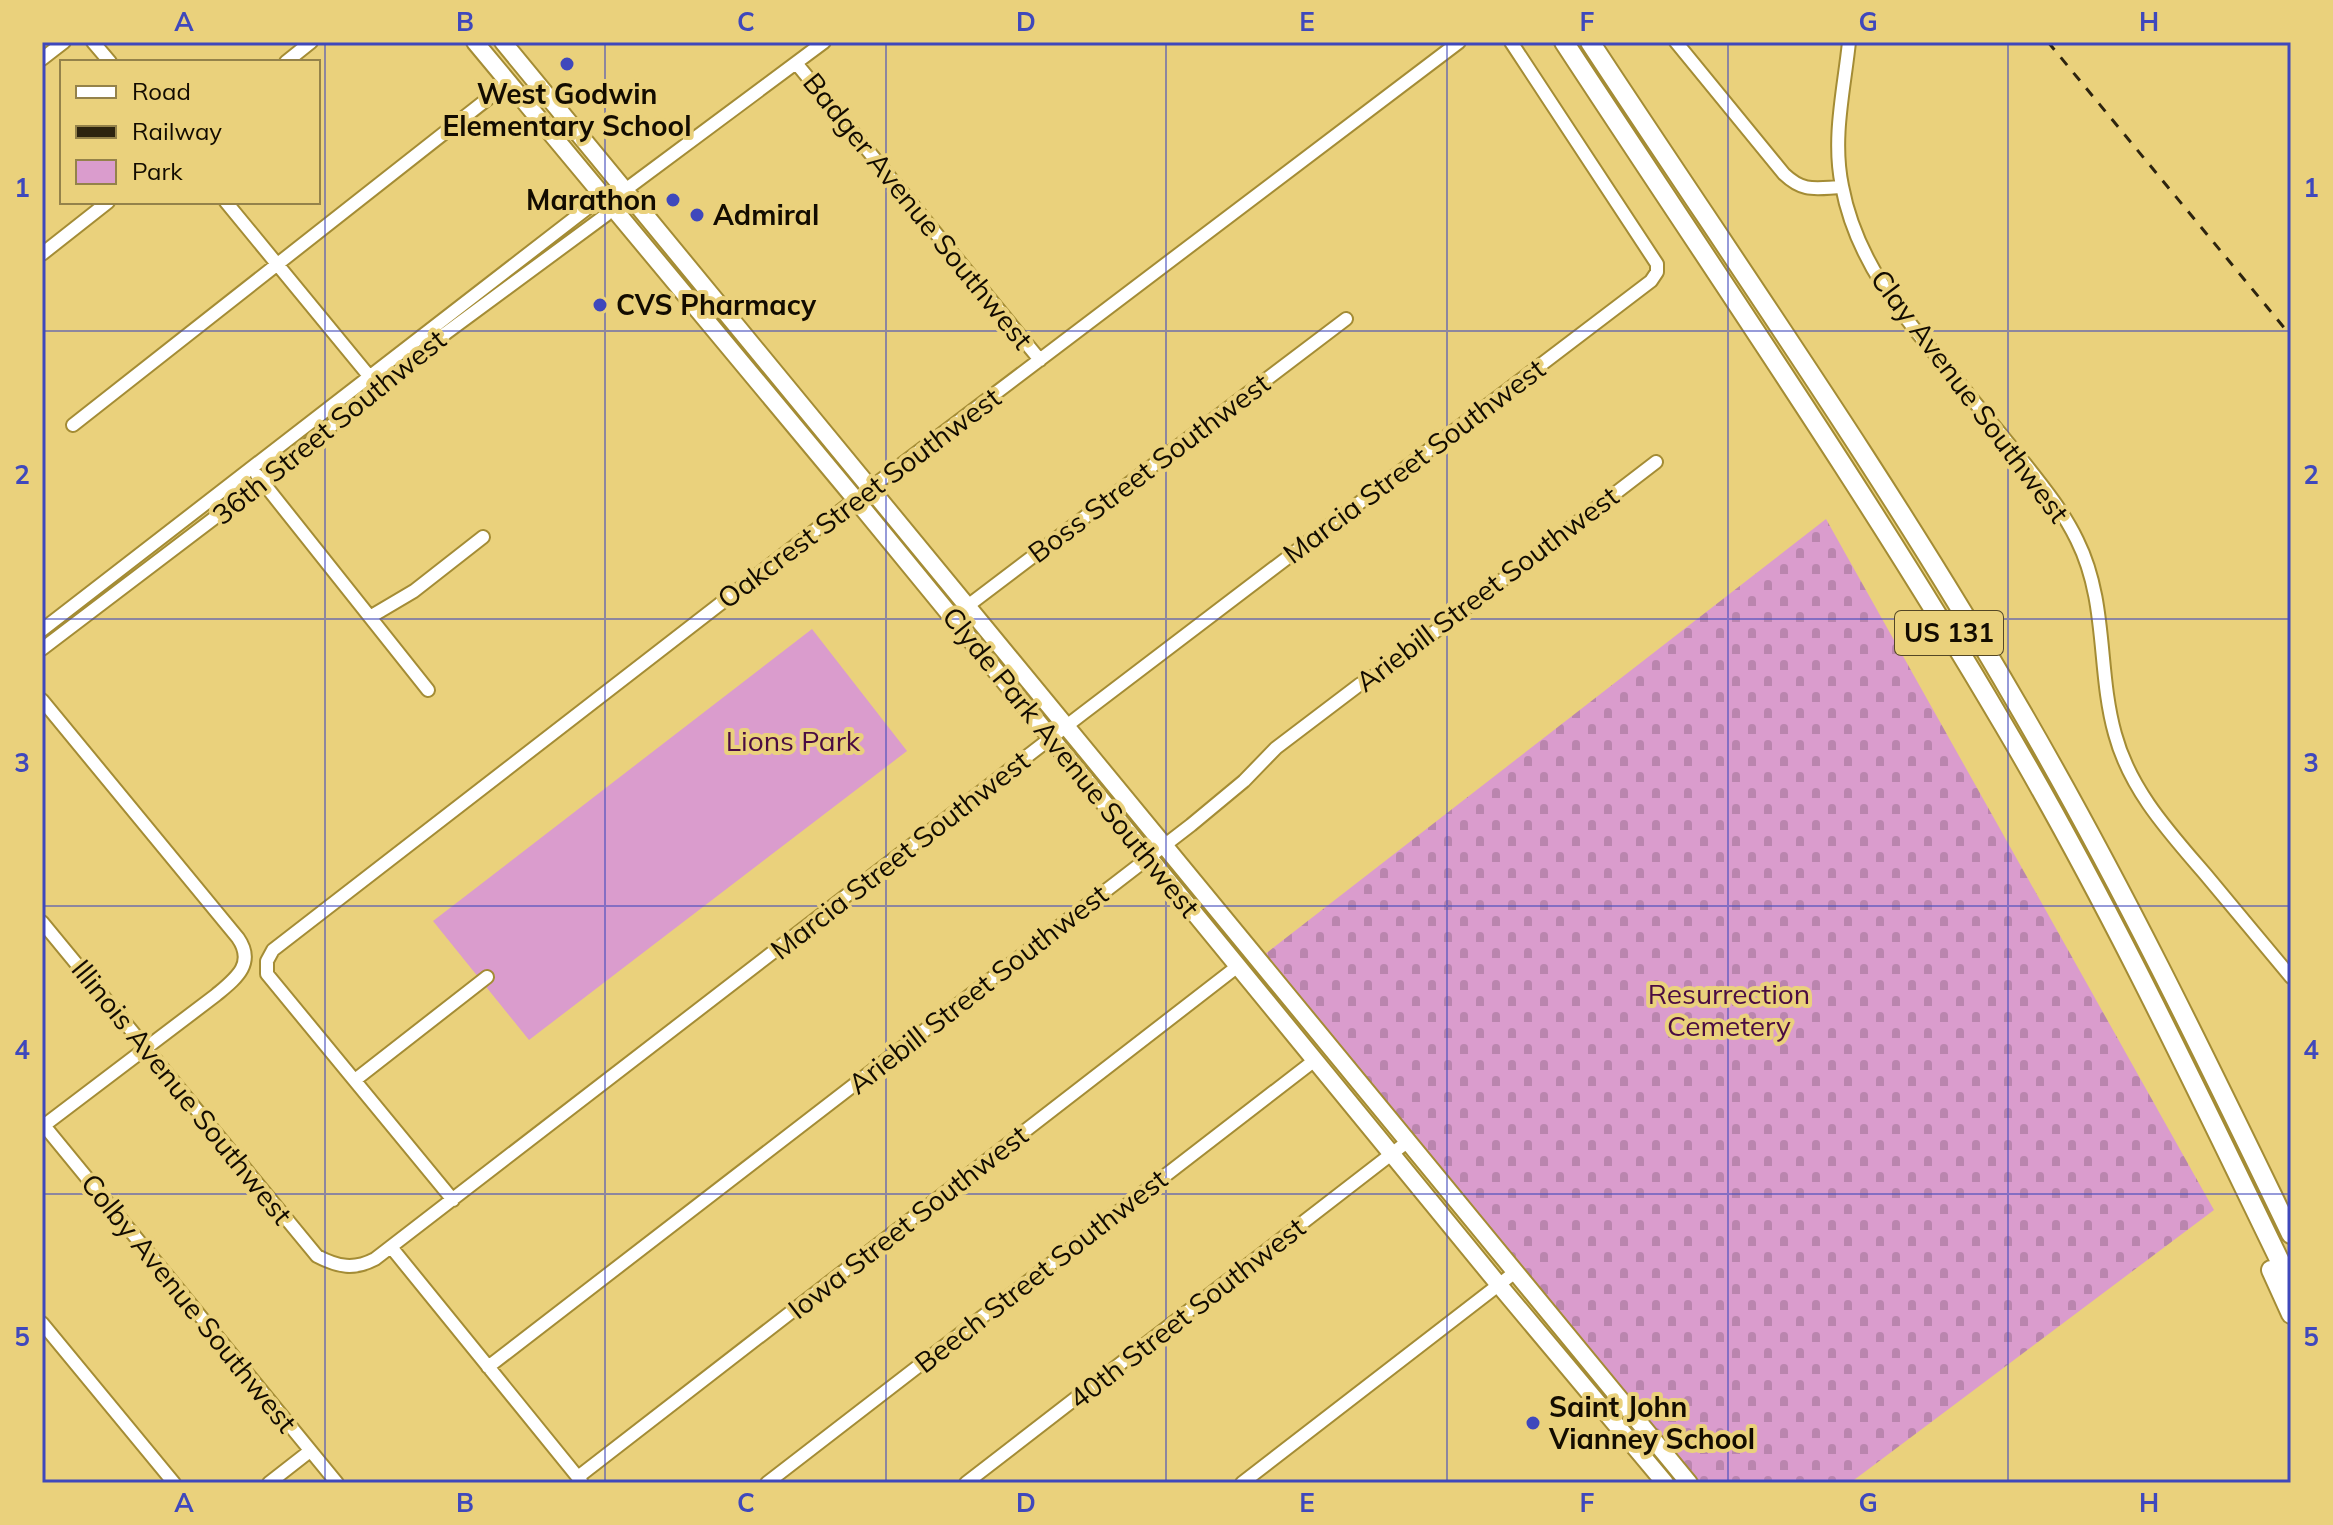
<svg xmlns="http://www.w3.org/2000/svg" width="2333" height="1525" font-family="Mulish,sans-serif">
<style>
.cemetery{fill:url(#cemetery-stones)}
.park{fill:#da9ccd}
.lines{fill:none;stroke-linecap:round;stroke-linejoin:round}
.minor-casing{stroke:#a48c35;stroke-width:16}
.major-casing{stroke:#a48c35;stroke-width:20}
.highway-casing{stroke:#a48c35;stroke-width:22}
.minor{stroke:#fff;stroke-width:12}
.major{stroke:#fff;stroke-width:16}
.highway{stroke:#fff;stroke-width:18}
.rail{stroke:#2d240f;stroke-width:3;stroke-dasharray:10 10;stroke-linecap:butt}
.grid{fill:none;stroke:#3f48bc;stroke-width:2;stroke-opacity:0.55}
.poi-dot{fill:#3f48bc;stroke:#ead17c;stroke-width:3}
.labels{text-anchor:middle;stroke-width:8;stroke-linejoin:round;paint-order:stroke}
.shield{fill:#ead17c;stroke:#544725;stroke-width:2}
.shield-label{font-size:26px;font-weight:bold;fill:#130c00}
.poi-label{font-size:28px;font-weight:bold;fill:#130c00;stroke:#ead17c;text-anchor:start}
.street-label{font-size:28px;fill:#130c00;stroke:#ead17c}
.park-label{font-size:28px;fill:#4a0c42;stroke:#ead17c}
.neatline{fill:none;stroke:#3f48bc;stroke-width:3}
.grid-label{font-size:26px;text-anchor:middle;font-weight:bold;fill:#3f48bc}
</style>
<defs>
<pattern id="cemetery-stones" width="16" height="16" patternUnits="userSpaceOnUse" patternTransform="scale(2)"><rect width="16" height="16" fill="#da9ccd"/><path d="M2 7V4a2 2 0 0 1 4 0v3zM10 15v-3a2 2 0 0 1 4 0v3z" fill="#ba85ae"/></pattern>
</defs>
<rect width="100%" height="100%" fill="#ead17c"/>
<path class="cemetery" d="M1826,519L2214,1210L1850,1483H1698L1264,955Z"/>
<path class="park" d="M812,629L907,751L529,1040L433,921Z"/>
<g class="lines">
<defs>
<path id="minor" d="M93,42L110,62
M1676,42L1784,174C1804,193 1816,188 1842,187
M1849,42C1844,90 1832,138 1842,186C1856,261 1902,315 1950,372C1975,403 2001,434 2026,465C2045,489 2064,513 2077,540C2108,602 2097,670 2115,734C2130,790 2169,832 2206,875C2234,909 2263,943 2291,977
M42,59L64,42
M286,62L311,42
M796,63L1040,360
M226,202L374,382
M42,254L108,202
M73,425L509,82
M257,475L428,690
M370,617L414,591L483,537
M953,617L1346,319
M42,630L594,203L609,202L824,42
M42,649L263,481L446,333L606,215L609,202
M42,700L238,938C256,964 235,979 216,995L42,1127
M42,922L317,1256C338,1267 354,1270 375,1259L1082,714L1651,281L1657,272V264L1511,42
M355,1080L487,977
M42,1123L337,1483
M453,1200L267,974V961L273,950L844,508L1459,42
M391,1247L581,1481
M42,1323L174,1483
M488,1367L1191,825L1244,781L1276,748L1359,685L1389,667L1656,462
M578,1477L1238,966
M269,1483L310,1451
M767,1483L1315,1060
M966,1483L1407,1142
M1242,1483L1514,1273"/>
<path id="major" d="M475,42L856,500L1499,1285L1665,1483
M503,42L1689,1483"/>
<path id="highway" d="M1564,42C1712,268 1866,491 2003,724C2110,905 2199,1095 2291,1284
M1590,42C1734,261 1885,476 2016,702C2117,875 2204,1054 2291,1234
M2271,1270L2291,1314"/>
</defs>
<use href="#minor" class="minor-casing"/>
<use href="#major" class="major-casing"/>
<use href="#highway" class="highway-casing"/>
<use href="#minor" class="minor"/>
<use href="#major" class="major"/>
<use href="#highway" class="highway"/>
<path class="rail" d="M2048,42L2291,336"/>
</g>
<path class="grid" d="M325,42V1483M605,42V1483M886,42V1483M1166,42V1483M1447,42V1483M1728,42V1483M2008,42V1483M42,331H2291M42,619H2291M42,906H2291M42,1194H2291"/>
<g class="poi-dot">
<circle cx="567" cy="64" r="8"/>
<circle cx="673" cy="200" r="8"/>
<circle cx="697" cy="215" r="8"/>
<circle cx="600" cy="305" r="8"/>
<circle cx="1533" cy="1423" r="8"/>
</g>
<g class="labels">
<rect class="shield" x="1895" y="611" width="108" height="44" rx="6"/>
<g class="shield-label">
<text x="1949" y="642">US 131</text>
</g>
<g class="poi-label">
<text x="567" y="104" text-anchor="middle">West Godwin<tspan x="567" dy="32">Elementary School</tspan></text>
<text x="657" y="210" text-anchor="end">Marathon</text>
<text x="713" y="225">Admiral</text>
<text x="616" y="315">CVS Pharmacy</text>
<text x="1549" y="1417">Saint John<tspan x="1549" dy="32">Vianney School</tspan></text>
</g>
<g class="street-label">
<text transform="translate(918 211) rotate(51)" y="10">Badger Avenue Southwest</text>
<text transform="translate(1970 396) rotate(53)" y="10">Clay Avenue Southwest</text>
<text transform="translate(329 427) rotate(-39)" y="10">36th Street Southwest</text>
<text transform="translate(1414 461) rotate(-37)" y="10">Marcia Street Southwest</text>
<text transform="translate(1149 468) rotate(-37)" y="10">Boss Street Southwest</text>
<text transform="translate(859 498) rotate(-37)" y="10">Oakcrest Street Southwest</text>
<text transform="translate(1487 589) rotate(-37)" y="10">Ariebill Street Southwest</text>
<text transform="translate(1071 762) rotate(51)" y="10">Clyde Park Avenue Southwest</text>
<text transform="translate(900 855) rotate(-38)" y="10">Marcia Street Southwest</text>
<text transform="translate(978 989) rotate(-38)" y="10">Ariebill Street Southwest</text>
<text transform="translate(182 1092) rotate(51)" y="10">Illinois Avenue Southwest</text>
<text transform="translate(908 1222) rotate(-38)" y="10">Iowa Street Southwest</text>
<text transform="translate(1041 1271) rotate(-38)" y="10">Beech Street Southwest</text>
<text transform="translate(189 1303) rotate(51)" y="10">Colby Avenue Southwest</text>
<text transform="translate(1187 1313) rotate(-38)" y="10">40th Street Southwest</text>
</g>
<g class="park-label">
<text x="793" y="751">Lions Park</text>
<text x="1729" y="1004">Resurrection<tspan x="1729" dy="32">Cemetery</tspan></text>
</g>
</g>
<rect width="2333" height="1525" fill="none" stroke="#ead17c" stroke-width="88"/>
<rect x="60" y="60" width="260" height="144" fill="#ead17c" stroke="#94824a" stroke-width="2"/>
<rect x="76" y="86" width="40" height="12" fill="#ffffff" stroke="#94824a" stroke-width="2"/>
<text x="132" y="100" font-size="24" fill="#130c00">Road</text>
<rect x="76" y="126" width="40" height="12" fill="#2d240f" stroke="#94824a" stroke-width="2"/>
<text x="132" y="140" font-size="24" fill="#130c00">Railway</text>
<rect x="76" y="160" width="40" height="24" fill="#da9ccd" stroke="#94824a" stroke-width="2"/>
<text x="132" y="180" font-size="24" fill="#130c00">Park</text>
<rect x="44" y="44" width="2245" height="1437" class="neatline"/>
<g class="grid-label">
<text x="184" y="31">A</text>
<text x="465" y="31">B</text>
<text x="746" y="31">C</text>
<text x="1026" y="31">D</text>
<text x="1307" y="31">E</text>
<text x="1587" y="31">F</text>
<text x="1868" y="31">G</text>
<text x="2149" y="31">H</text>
<text x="22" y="197">1</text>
<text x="2311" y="197">1</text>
<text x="22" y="484">2</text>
<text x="2311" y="484">2</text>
<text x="22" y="772">3</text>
<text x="2311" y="772">3</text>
<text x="22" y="1059">4</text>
<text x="2311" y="1059">4</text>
<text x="22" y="1346">5</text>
<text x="2311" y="1346">5</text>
<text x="184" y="1512">A</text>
<text x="465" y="1512">B</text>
<text x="746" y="1512">C</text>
<text x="1026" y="1512">D</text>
<text x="1307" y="1512">E</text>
<text x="1587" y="1512">F</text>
<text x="1868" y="1512">G</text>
<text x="2149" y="1512">H</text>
</g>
</svg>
